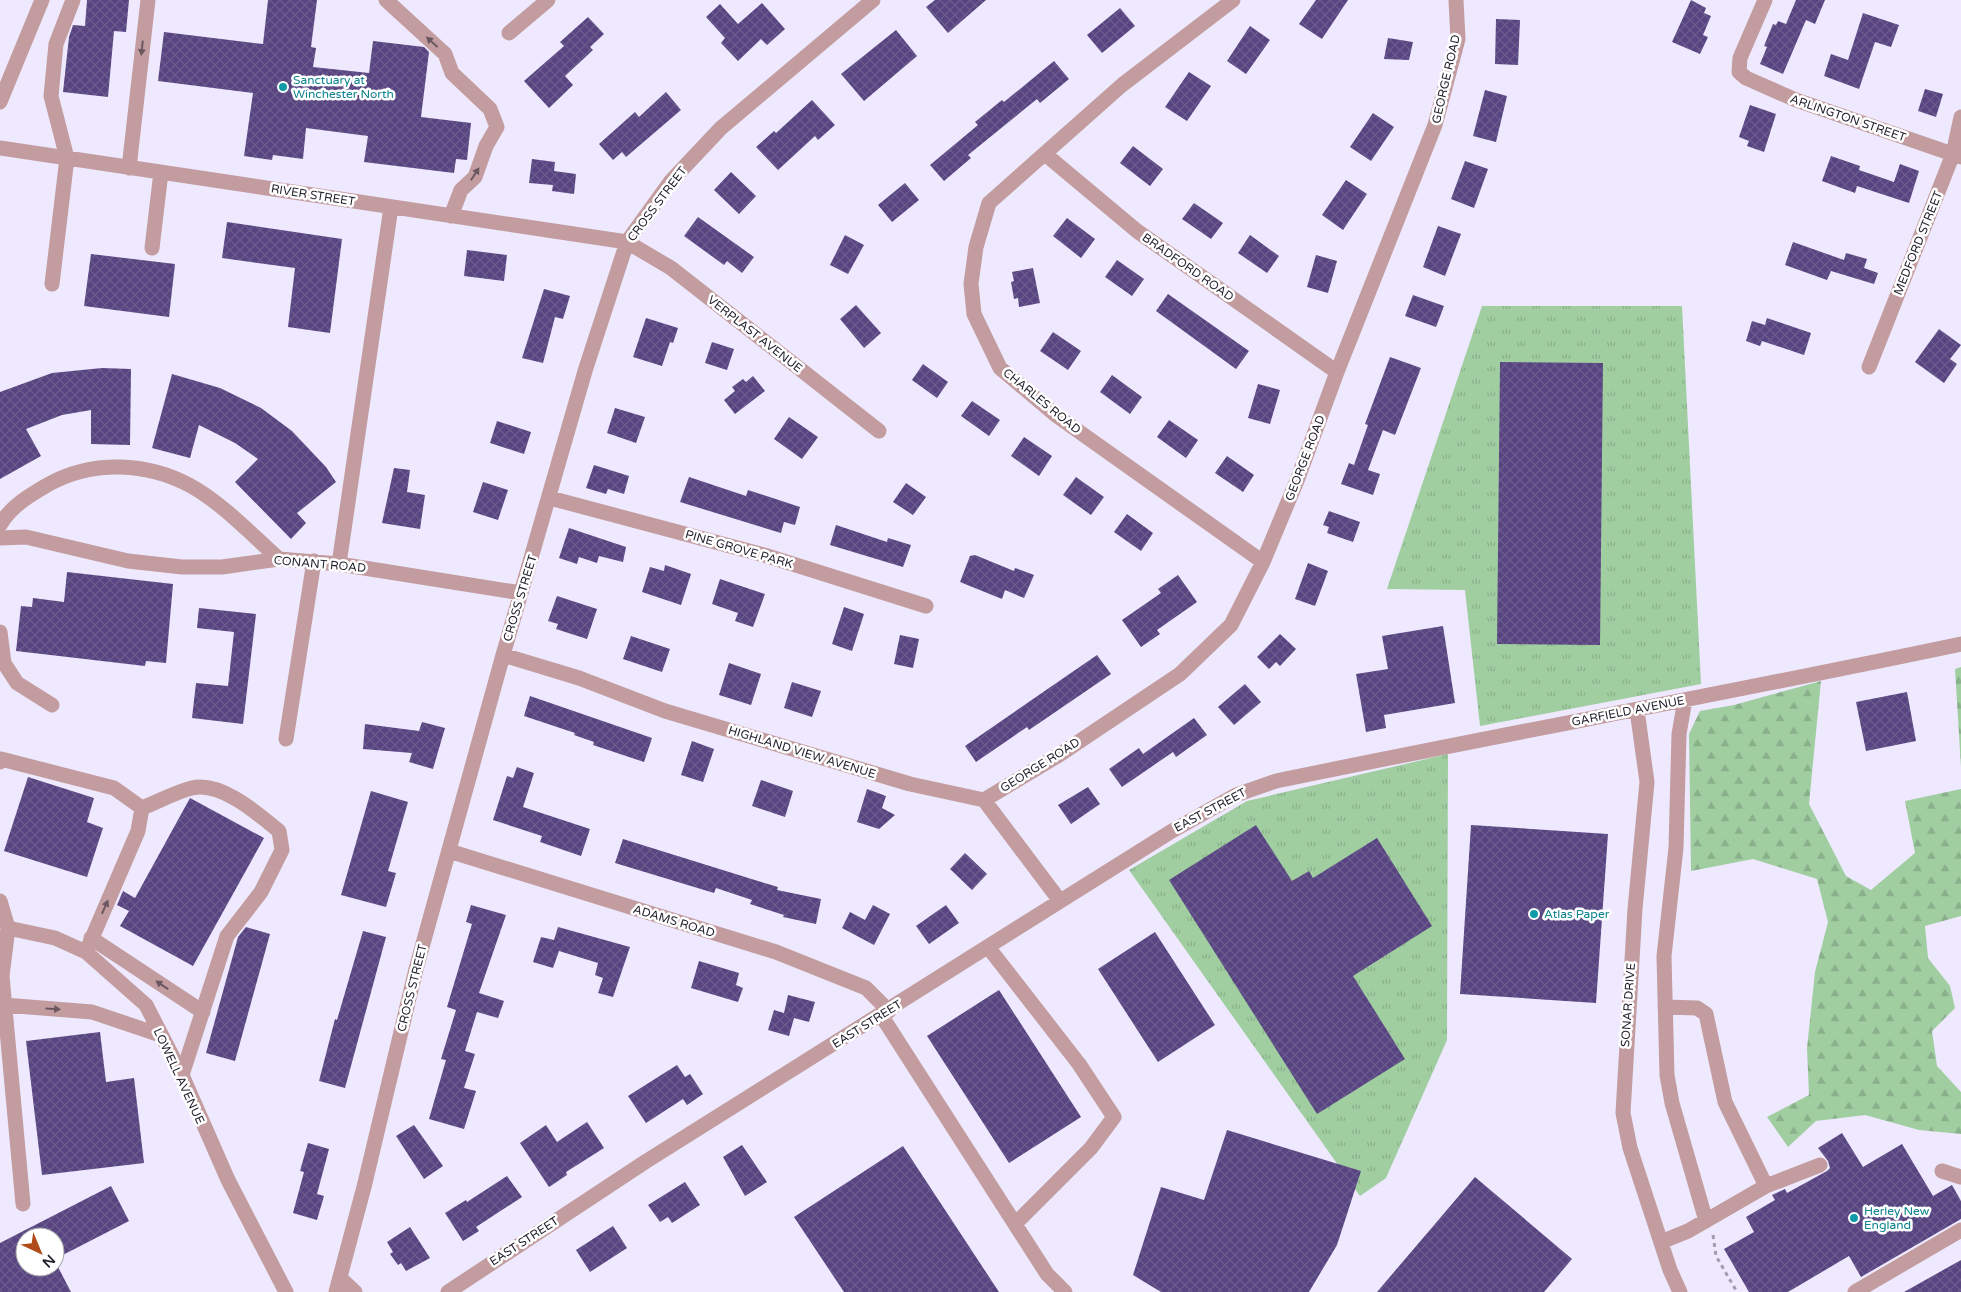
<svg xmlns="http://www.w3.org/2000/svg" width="1961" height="1292" font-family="'Varela Round',sans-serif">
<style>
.forest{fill:url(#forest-firs)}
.park{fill:url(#park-tufts)}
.building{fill:url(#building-cross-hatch)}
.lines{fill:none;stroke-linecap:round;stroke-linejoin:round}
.path{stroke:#a19daf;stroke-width:3;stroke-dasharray:4 4;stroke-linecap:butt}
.minor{stroke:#c29c9f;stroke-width:15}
.oneway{fill:#6a575f}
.culture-dot{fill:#0f9aa8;stroke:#fff;stroke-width:2}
.labels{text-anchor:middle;stroke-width:5;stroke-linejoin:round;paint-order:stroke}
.street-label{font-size:12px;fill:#221f2b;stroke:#fff}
.culture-label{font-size:12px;fill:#0d838f;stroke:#fff;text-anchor:start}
</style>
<defs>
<pattern id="forest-firs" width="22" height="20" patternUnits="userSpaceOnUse" patternTransform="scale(1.25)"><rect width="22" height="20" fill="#a0cea1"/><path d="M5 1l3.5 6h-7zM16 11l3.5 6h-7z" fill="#8ab08b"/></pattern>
<pattern id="park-tufts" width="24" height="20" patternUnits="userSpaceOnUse" patternTransform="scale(1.25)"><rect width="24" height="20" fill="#a0cea1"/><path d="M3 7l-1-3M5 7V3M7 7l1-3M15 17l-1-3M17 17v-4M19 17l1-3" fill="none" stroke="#8ab08b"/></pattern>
<pattern id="building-cross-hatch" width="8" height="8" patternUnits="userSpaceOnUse" patternTransform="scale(1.25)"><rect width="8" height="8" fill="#574481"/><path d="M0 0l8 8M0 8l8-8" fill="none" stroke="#6b5c8d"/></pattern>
</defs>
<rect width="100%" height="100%" fill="#eee9fe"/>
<path class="forest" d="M1961,667V767L1955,669Z
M1821,681L1809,804L1846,876L1871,890L1915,853L1905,801L1961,789V916L1925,926L1928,958L1950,986L1955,1008L1932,1031L1937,1066L1961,1092V1134L1919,1130L1865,1115L1816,1121L1788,1147L1767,1117L1809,1095L1807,1048L1815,972L1828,922L1817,879L1753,859L1691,871L1689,734L1700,711L1734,705Z"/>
<path class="park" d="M1482,306H1682L1701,684L1480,726L1465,590L1387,589Z
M1448,754L1447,1040L1386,1178L1360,1196L1129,870L1247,801Z"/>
<path class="building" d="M87,0H129L126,32L114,31L108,97L63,92L69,37L73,25L85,26Z
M268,0H317L311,47L316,48L313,67L369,73L373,41L424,47L429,52L421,117L471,123L467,160L456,159L454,173L364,162L368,136L306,128L303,159L273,155L272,160L244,156L253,93L158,81L164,32L263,44Z
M935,0H986L948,33L926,7Z
M1316,0H1348L1322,39L1299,24Z
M1691,0L1706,8L1704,13L1711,16L1703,35L1708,37L1700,54L1672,42Z
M1796,0H1825L1815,24L1806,20L1783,74L1760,64L1767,47L1764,46L1773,24L1776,25L1778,21L1786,24Z
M762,3L785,29L767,45L761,39L738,61L721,43L725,38L706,17L720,4L738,24Z
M1120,8L1135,26L1102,53L1087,35Z
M1863,13L1899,25L1891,47L1875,42L1859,89L1824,76L1831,54L1848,60Z
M588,17L604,34L590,47L593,50L565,76L573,85L549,108L524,81L564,46L560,42Z
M1496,19L1520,20L1518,65L1495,64Z
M1250,26L1270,40L1246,74L1227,61Z
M896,30L917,56L864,101L841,74Z
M1388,38L1413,42L1409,60L1384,59Z
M1054,61L1069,79L1040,103L1037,99L968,155L971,158L944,181L930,165L978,125L975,122L1002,100L1004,102Z
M1189,72L1211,86L1187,121L1165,107Z
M1925,89L1943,94L1936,117L1918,111Z
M1485,90L1507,96L1496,142L1473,136Z
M666,92L681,110L626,157L622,152L613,160L599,144L635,112L639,117Z
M812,100L835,125L818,140L815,136L778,170L756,147L774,131L776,133Z
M1750,105L1776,114L1764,152L1747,146L1749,141L1739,137Z
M1373,113L1394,127L1371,161L1350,147Z
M1133,146L1163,169L1150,186L1120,163Z
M1831,156L1860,166L1859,170L1894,182L1900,164L1919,171L1909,203L1857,186L1855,193L1822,181Z
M532,159L555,162L554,171L576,174L574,194L552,191L553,185L529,183Z
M1465,161L1488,169L1474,208L1451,199Z
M731,172L756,196L739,214L714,190Z
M1346,180L1367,194L1343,230L1322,215Z
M905,183L919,200L892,222L878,205Z
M1194,203L1223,223L1211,239L1182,219Z
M698,217L754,257L742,273L727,261L724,265L684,236Z
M1067,218L1095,239L1081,258L1053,236Z
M227,222L342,239L330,333L288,327L295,268L222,258Z
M1438,226L1461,234L1445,276L1423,267Z
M845,235L864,245L848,274L830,265Z
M1250,235L1279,256L1267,273L1238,253Z
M1793,242L1844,260L1846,253L1867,259L1864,268L1878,273L1874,284L1831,271L1827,280L1785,265Z
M467,250L507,255L504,281L464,276Z
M91,254L175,264L169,317L84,306Z
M1316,255L1337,261L1328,293L1307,287Z
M1117,260L1144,279L1132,296L1105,277Z
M1033,268L1040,303L1019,307L1018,298L1014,299L1011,282L1014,281L1012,272Z
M544,289L570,296L563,319L555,317L543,363L522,358Z
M1168,294L1249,351L1236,369L1156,311Z
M1413,295L1444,306L1436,327L1405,316Z
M856,305L881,333L864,348L840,319Z
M646,318L678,328L673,343L670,342L662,366L633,357Z
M1767,318L1811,333L1804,355L1762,341L1760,346L1746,341L1752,321L1765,325Z
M1939,329L1961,345L1950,359L1957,364L1944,383L1915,362Z
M1053,332L1081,351L1068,370L1040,351Z
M712,342L734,349L727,370L705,363Z
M1390,357L1421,368L1395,435L1383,430L1368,470L1380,474L1373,495L1341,484L1349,463L1354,465L1368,425L1365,424Z
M1500,362L1603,363L1600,645L1497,644Z
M923,364L948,382L937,398L912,380Z
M102,368L131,369L130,445L91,444V410L62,415L26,429L41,456L0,479V392L52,373Z
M172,374L220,388L261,408L292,431L326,467L336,482L297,513L306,523L291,539L235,482L258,459L235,443L199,425L190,458L152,448Z
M1112,375L1142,397L1130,414L1100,392Z
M753,376L765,391L735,414L724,400L735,391L732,387L743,379L746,382Z
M1258,384L1280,390L1270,424L1248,418Z
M972,401L1000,420L989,436L961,416Z
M615,408L645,417L636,443L607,433Z
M789,417L818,437L802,459L774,439Z
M1169,420L1198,440L1186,458L1157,437Z
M497,421L531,432L524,454L490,443Z
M1024,437L1052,456L1039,476L1011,456Z
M1227,456L1254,475L1243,492L1215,473Z
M594,465L629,476L624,494L608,489L606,494L586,488Z
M394,468L410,470L407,492L425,495L420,529L382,523Z
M689,477L746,496L748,490L800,507L795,525L784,522L781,533L680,502Z
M1076,477L1104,497L1091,515L1063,495Z
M483,482L508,490L498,520L473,512Z
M906,483L926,497L913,515L893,502Z
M1329,511L1360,522L1353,542L1327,533L1329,527L1323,525Z
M1127,514L1153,533L1141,551L1114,532Z
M836,525L887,542L888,538L911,545L903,567L830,545Z
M569,528L626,547L623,562L599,556L597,563L579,557L577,564L559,558Z
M975,555L1014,571L1015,568L1034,575L1024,598L1005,590L1002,599L960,582L970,556Z
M1308,563L1328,571L1315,606L1295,599Z
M665,565L691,574L681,605L642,592L650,567L664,571Z
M67,572L173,584L166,663L146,661L145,666L16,651L21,606L32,607L33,598L64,602Z
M1178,575L1197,602L1157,630L1160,634L1141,647L1122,620L1161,593L1158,589Z
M720,579L765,594L753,627L735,621L738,613L712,604Z
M557,596L597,609L587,639L556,629L558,624L548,621Z
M844,607L864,614L852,651L832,644Z
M199,608L256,614L243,724L192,718L196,683L228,686L234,632L197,628Z
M1443,626L1455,703L1384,715L1386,728L1366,732L1356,674L1388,669L1382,636Z
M1280,634L1296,649L1280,666L1276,662L1269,669L1257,657Z
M900,635L919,639L913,668L894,664Z
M631,636L670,649L662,672L623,659Z
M1097,655L1111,674L1029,730L1027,727L976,762L965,746Z
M729,663L761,674L751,705L719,695Z
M792,682L821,691L812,717L784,708Z
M1245,684L1261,702L1234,725L1218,707Z
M1907,692L1916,741L1866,751L1856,702Z
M530,696L652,738L644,762L593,745L594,742L574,735L575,733L524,716Z
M1194,718L1207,735L1176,757L1173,752L1122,787L1109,769L1139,748L1143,754Z
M422,722L445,728L433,769L409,762L412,753L363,749L365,724L419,731Z
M692,741L714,749L703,782L681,775Z
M517,767L534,773L523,807L590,829L581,856L540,842L542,836L493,820L507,776L513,778Z
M28,777L94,798L87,822L103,828L87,877L4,851Z
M761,780L793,791L785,817L752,806Z
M1088,787L1100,804L1071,824L1058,805Z
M867,789L886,796L882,808L895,815L879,829L857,822Z
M371,791L408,802L388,871L396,873L386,907L341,895Z
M190,798L264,838L193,966L120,926L129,911L117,905L123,891L135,898Z
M1256,825L1292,881L1309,871L1313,878L1377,838L1432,926L1353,976L1405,1059L1317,1114L1169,880Z
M1471,825L1608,834L1596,1003L1460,994Z
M623,839L758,881L778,887L777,890L821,899L816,924L783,917L784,915L750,904L752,900L716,888L714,893L615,863Z
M965,853L987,874L972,890L950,869Z
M471,905L506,915L479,993L504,1001L498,1018L477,1012L465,1051L475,1054L464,1088L476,1091L464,1129L429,1119L446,1060L441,1059L456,1010L447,1007L472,924L466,922Z
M873,905L890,914L874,945L842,928L850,912L865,920Z
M946,905L959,923L929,944L916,926Z
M246,927L270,934L235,1061L206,1053L238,937Z
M558,927L630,947L613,997L598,993L603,978L595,975L598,963L559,951L553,968L533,962L541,937L554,940Z
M363,931L386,937L345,1088L319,1081L335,1019L337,1020Z
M1155,932L1215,1025L1158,1062L1098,969Z
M699,961L739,973L736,985L743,988L738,1002L691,988Z
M999,990L1081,1117L1009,1163L927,1036Z
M788,995L815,1002L809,1022L794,1018L789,1036L768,1030L774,1010L784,1013Z
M100,1032L106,1082L134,1078L144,1163L42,1175L26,1041Z
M677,1065L685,1077L690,1074L703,1094L687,1105L683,1099L646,1123L628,1096Z
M587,1122L604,1148L566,1172L567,1175L549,1187L520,1143L546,1125L557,1142Z
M414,1125L443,1166L424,1179L396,1136Z
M1227,1130L1361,1171L1337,1245L1309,1292H1161L1133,1275L1161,1187L1204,1200Z
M1842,1133L1863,1167L1902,1144L1933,1196L1952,1185L1961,1201V1219L1861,1277L1849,1256L1788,1292H1749L1724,1249L1754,1232L1746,1217L1775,1200L1772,1195L1785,1189L1787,1193L1827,1171L1830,1168L1828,1161L1818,1148Z
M308,1143L329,1149L317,1194L324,1196L317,1220L293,1213L304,1172L300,1171Z
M742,1145L767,1182L745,1196L723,1157Z
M903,1146L999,1292H844L794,1217Z
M507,1176L522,1197L476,1227L479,1231L463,1241L445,1213L466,1200L467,1202Z
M1475,1177L1572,1259L1544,1292H1377Z
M685,1182L700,1205L672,1223L668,1217L660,1222L648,1205Z
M111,1186L129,1221L55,1259V1237H25V1267H58L71,1292H0V1243Z
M613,1226L627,1248L590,1272L576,1250Z
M410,1227L430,1258L406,1271L401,1263L398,1265L390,1254L393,1252L387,1242Z
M1961,1260V1292H1904Z"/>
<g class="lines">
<path class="path" d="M1713,1235L1716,1256L1737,1292"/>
<path class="minor" d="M386,0L445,54L452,73L490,109L497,127L486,146L475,177L461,190L451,216
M1233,0L1122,85L989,203L976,247L971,284L974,314L1000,368L1057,416L1263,562
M1765,0L1740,58L1739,72L1746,78L1796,100L1961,157
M509,33L548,0
M0,102L42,0
M0,148L627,242L671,268L879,431
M1045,154L1137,231L1337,372
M129,168L148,0
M152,248L161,172
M52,284L67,158L51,96L56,44L73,0
M1869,367L1953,154L1961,117
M550,498L764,555L926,606
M0,525C11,506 30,495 49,484C93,460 147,462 191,486C223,504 251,534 279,559
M0,538L26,537L128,561L182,567H222L279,559L339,564L521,593
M339,564L391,207
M0,632L4,663L17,683L52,705
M503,655L579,678L665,711L910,784L984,800L1060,901
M1685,700L1679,734L1676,848L1664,956L1667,1075L1672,1103L1706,1221
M1637,710L1647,782L1635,909L1623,1113L1630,1148L1670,1270L1680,1292
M286,739L314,561
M0,762L1,759L114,788L142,808
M984,800L1059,755L1180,674L1231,625L1263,562L1298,478L1337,372L1435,125L1458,39L1456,0
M142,808C158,802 175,792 192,788C221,781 258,814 279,831L282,850L261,892L227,936L182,1075
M449,851L776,952L866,988L889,1011
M0,901L8,928L2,976L23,1204
M8,928L55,938L86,952L146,1005L182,1075L228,1180L286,1292
M91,938L203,1012
M988,947L1079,1064L1114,1117L1091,1148L1015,1224
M86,952L138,831L142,808
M4,1005L92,1012L160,1035
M881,1015L1047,1274L1065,1292
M1942,1171L1961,1177
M1766,1186L1820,1165
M1661,1242L1688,1231L1766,1186L1725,1102L1706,1014L1697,1008L1665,1007
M340,1278L355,1292
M336,1292L364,1187L416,969L503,655L585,371L627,242L671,181L721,128L873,0
M448,1292L645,1162L1172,831L1236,795L1276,781C1504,734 1733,692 1961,644
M1855,1292L1961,1230"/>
</g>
<defs><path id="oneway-solid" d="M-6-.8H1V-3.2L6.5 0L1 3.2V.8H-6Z" transform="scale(1.25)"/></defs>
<g class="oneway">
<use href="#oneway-solid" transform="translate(432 42) rotate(-138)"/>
<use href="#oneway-solid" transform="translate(142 48) rotate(96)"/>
<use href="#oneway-solid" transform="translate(475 174) rotate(-57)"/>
<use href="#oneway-solid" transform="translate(105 907) rotate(-66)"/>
<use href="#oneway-solid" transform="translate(162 985) rotate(-146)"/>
<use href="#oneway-solid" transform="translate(53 1009) rotate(4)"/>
</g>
<g class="culture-dot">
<circle cx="283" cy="87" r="5"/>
<circle cx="1534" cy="914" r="5"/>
<circle cx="1854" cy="1218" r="5"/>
</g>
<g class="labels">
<g class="street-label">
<text transform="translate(1446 79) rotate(-77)" y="4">GEORGE ROAD</text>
<text transform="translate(1848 118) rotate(19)" y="4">ARLINGTON STREET</text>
<text transform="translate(313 195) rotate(9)" y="4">RIVER STREET</text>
<text transform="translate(657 204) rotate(-53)" y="4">CROSS STREET</text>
<text transform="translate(1918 243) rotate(-68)" y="4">MEDFORD STREET</text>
<text transform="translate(1188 267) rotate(35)" y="4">BRADFORD ROAD</text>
<text transform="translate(755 334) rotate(38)" y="4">VERPLAST AVENUE</text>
<text transform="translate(1042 401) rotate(39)" y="4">CHARLES ROAD</text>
<text transform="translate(1305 458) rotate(-69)" y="4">GEORGE ROAD</text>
<text transform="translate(739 549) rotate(16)" y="4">PINE GROVE PARK</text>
<text transform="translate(320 564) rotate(5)" y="4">CONANT ROAD</text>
<text transform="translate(520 598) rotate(-73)" y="4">CROSS STREET</text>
<text transform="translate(1628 711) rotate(-11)" y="4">GARFIELD AVENUE</text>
<text transform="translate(802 752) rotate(17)" y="4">HIGHLAND VIEW AVENUE</text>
<text transform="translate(1040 765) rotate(-32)" y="4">GEORGE ROAD</text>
<text transform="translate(1210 810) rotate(-28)" y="4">EAST STREET</text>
<text transform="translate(674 921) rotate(17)" y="4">ADAMS ROAD</text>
<text transform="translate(412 988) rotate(-76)" y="4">CROSS STREET</text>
<text transform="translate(1628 1005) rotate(-86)" y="4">SONAR DRIVE</text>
<text transform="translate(867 1024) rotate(-32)" y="4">EAST STREET</text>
<text transform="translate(179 1076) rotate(65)" y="4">LOWELL AVENUE</text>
<text transform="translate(524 1241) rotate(-33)" y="4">EAST STREET</text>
</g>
<g class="culture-label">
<text x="293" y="84">Sanctuary at<tspan x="293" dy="14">Winchester North</tspan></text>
<text x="1544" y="918">Atlas Paper</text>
<text x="1864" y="1215">Herley New<tspan x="1864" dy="14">England</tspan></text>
</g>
</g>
<g transform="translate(40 1252) rotate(136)"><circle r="24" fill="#ffffff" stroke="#a7a5aa"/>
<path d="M0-4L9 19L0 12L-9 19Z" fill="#b04c1a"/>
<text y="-8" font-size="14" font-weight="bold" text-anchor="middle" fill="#221f2b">N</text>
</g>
</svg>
